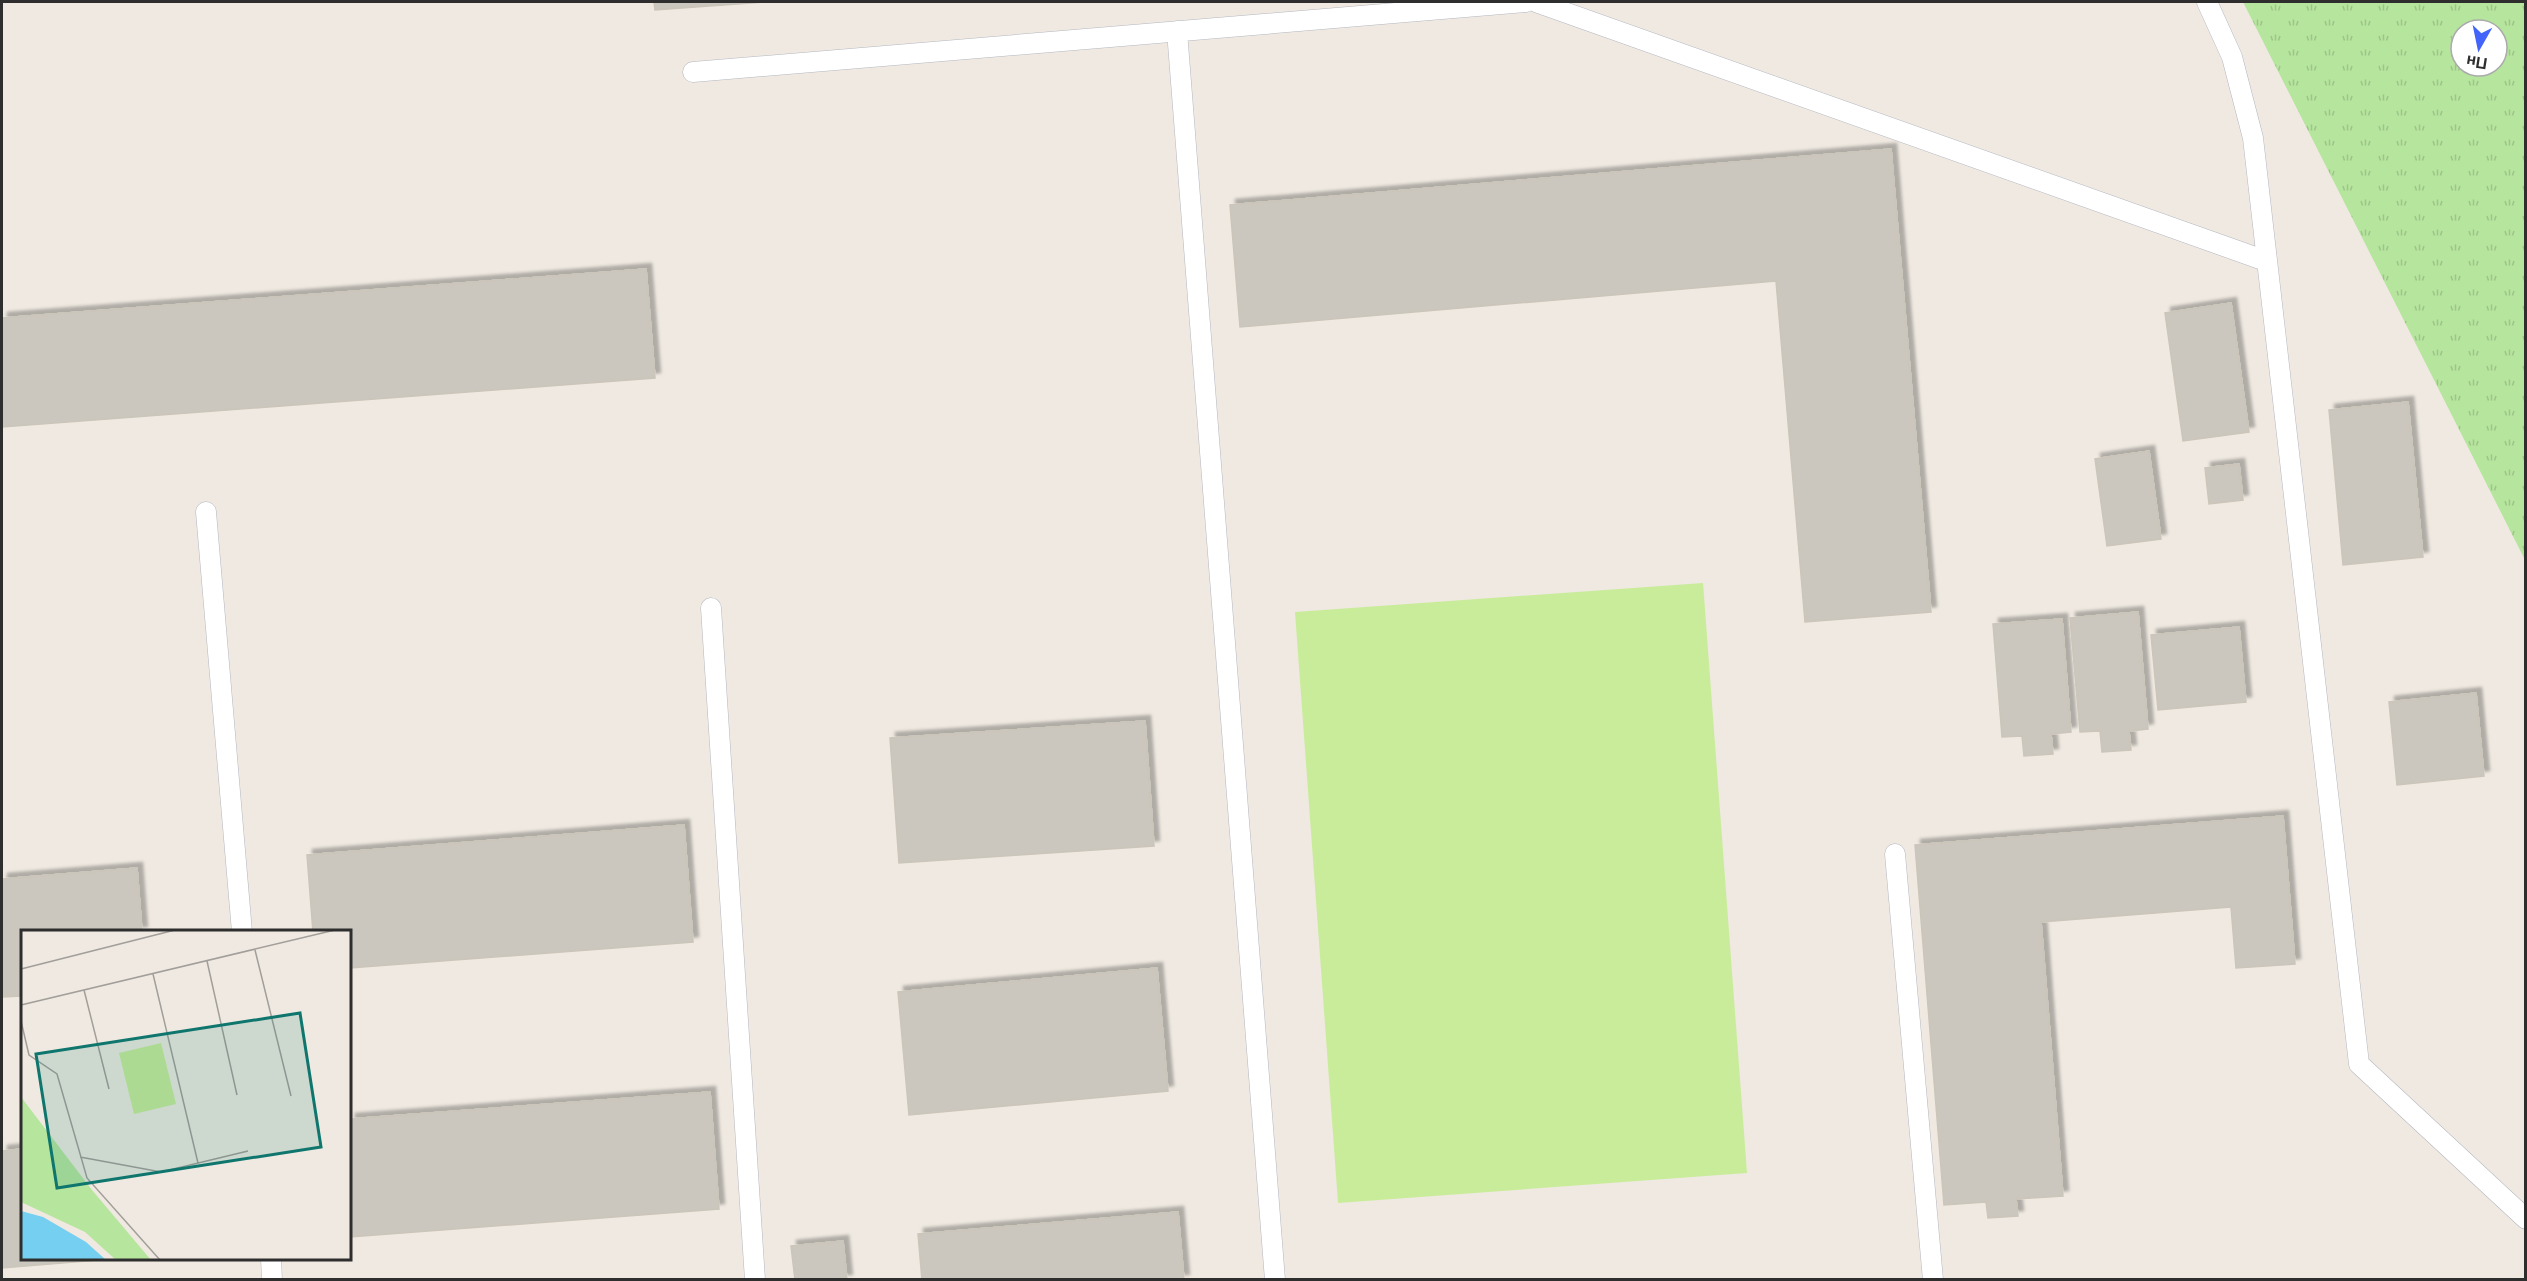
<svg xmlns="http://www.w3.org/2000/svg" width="2527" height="1281" font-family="Barlow,sans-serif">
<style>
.grass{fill:url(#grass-tufts);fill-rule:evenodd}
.pitch{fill:#c9ec9a}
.building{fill:#cbc7bf;stroke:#cbc5ba;stroke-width:1.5;filter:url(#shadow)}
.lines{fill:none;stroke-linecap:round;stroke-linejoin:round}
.lane-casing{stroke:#b4b7c1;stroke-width:21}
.lane{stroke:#fff;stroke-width:20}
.inset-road{fill:none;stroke:#a29e99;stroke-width:1.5}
.view{fill:#0f766e;fill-opacity:0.15;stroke:#0f766e;stroke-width:3}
.inset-edge{fill:none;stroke:#2e2e2e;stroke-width:3}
</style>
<defs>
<pattern id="grass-tufts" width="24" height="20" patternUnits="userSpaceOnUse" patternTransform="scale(1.5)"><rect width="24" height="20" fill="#b6e59e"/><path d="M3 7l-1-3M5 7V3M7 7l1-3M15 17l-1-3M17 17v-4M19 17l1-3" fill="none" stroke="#9dc588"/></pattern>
<filter id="shadow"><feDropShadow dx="5.5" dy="-5.5" stdDeviation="1.5" flood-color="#0004"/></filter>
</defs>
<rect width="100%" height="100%" fill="#efe9e1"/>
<path class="grass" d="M2243,2H2525V560ZM2461,30H2497V66H2461Z"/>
<path class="pitch" d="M1703,583L1747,1173L1338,1203L1295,612Z"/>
<path class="building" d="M654,2H765L655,10Z
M1891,149L1931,612L1805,622L1776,281L1240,327L1230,205Z
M646,269L655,378L2,427V318Z
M2231,303L2249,432L2183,441L2165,313Z
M2408,402L2423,557L2343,565L2329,410Z
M2149,451L2161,539L2107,546L2095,459Z
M2239,464L2243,500L2209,504L2205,468Z
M2138,612L2148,729L2129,731L2131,750L2102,752L2100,731L2080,732L2070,618Z
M2062,619L2071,732L2051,734L2053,754L2024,756L2022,736L2002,737L1993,624Z
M2239,627L2246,702L2158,710L2151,635Z
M2476,693L2484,776L2397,785L2389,702Z
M1145,721L1154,846L899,863L890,738Z
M2283,816L2295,964L2236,968L2231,907L2041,922L2063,1196L2016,1199L2018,1216L1988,1218L1986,1202L1944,1205L1915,845Z
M684,825L693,942L350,968V932H313L307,855Z
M137,868L142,932H22V996L2,997V879Z
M1157,968L1168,1091L909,1115L898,992Z
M710,1092L719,1209L350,1237V1119Z
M22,1149V1258H123L2,1268V1151Z
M1178,1212L1184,1280H922L918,1234Z
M843,1241L847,1280H795L791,1246Z"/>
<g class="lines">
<defs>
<path id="lane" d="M1536,2L2266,261
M2207,2L2232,57L2253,138L2359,1064L2526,1219
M1177,31L1275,1280
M693,72L1526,2
M206,512L242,932
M711,608L755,1280
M1895,854L1933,1280
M271,1258L272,1280"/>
</defs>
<use href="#lane" class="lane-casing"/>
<use href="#lane" class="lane"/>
</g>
<g transform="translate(21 930)">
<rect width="330" height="330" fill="#efe9e1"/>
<path d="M0,167L71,260L130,330H95L64,302L0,272Z" fill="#b6e59e"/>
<path d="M140,113L155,174L113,184L98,123Z" fill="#c9ec9a"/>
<path d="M0,281L22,287L65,312L85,330H0Z" fill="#75cff0"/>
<path class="inset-road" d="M234,20L270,166M186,31L216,165M0,39L154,0M132,44L177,233M63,60L88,159M0,75L314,0M0,91L8,125L36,144L66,248L139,330M59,227L140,242L227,221"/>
<path class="view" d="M279,83L300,217L36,258L15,124Z"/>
<rect width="330" height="330" class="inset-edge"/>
</g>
<rect width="2527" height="1281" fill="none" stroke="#2e2e2e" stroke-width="6"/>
<g transform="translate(2479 48) rotate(189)"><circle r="28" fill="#ffffff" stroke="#ababab" stroke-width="1.5"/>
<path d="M0-4.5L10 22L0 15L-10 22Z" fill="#4264fb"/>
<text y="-9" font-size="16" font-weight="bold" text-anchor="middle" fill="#2e2e2e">Пн</text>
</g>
</svg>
